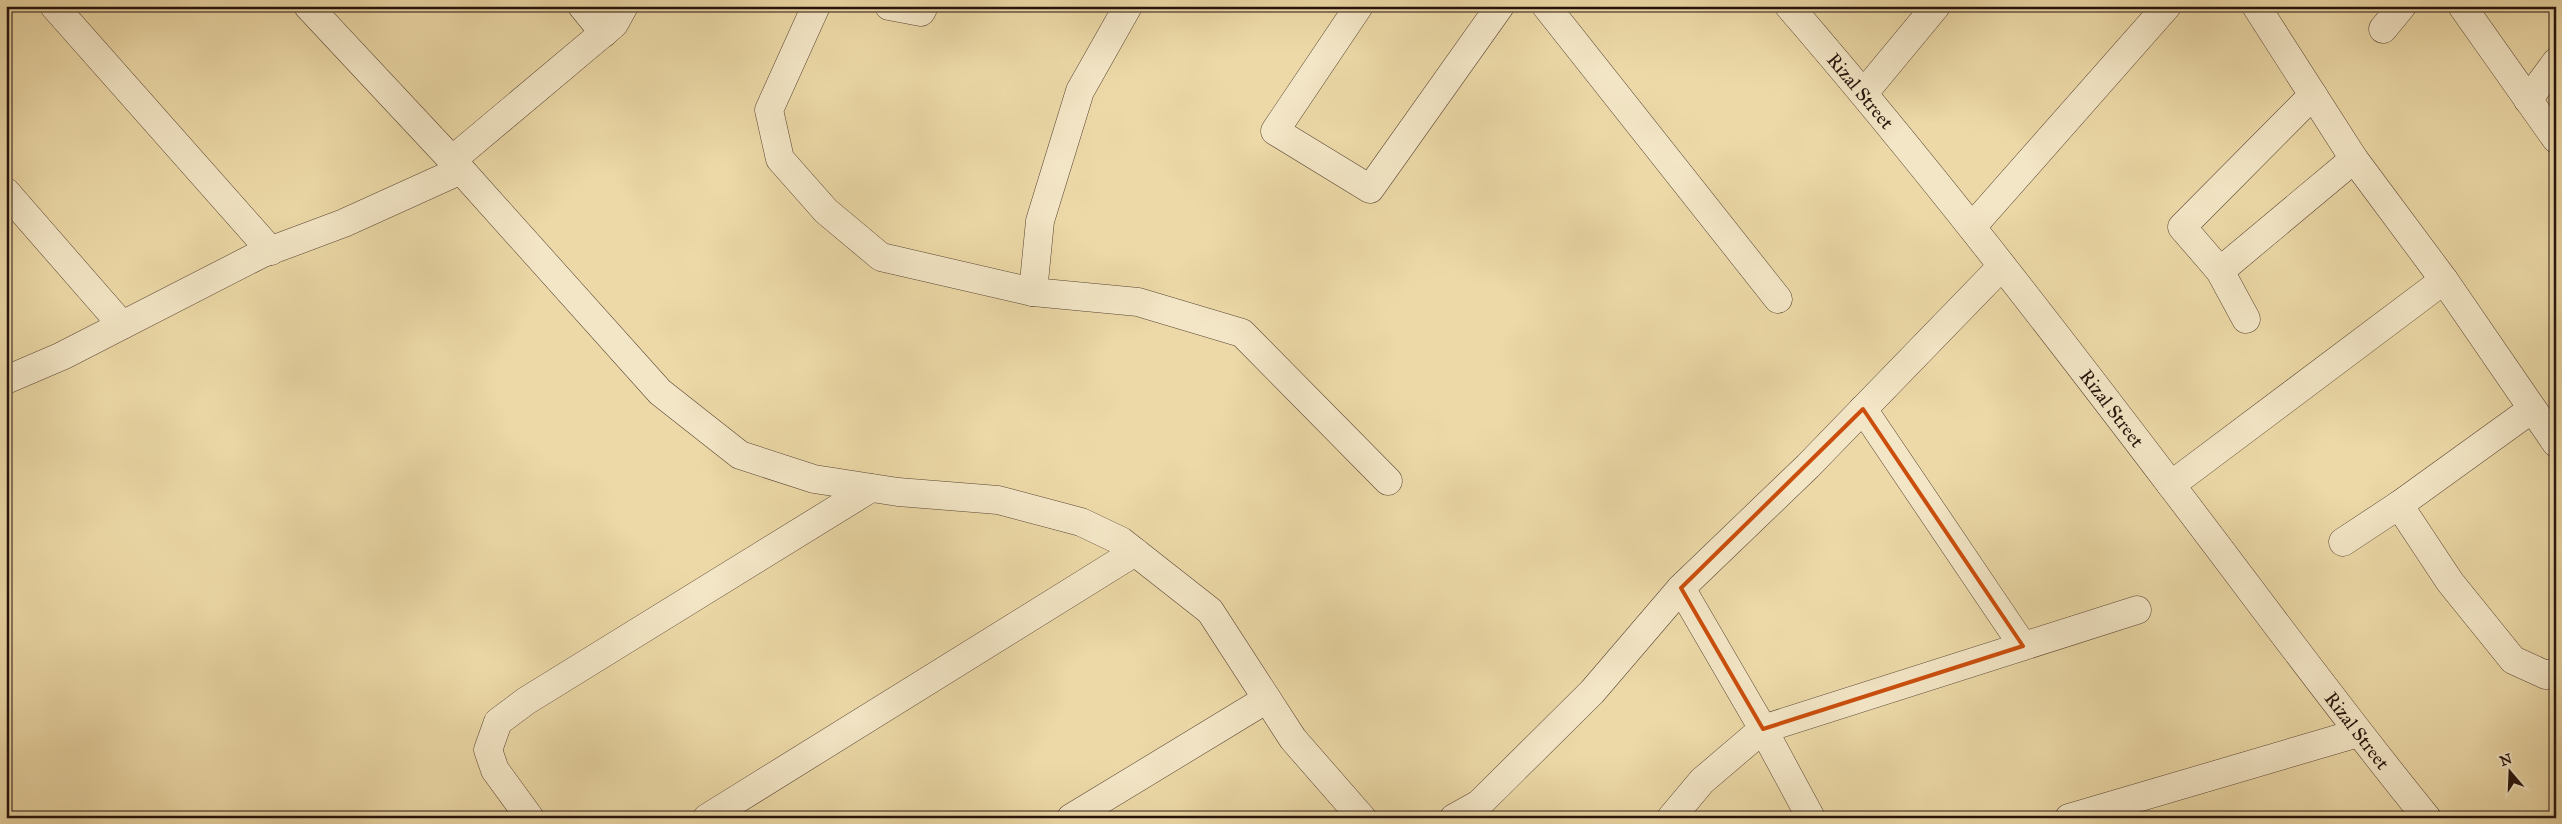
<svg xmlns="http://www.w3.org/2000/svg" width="2562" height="824" font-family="'IM FELL Great Primer',serif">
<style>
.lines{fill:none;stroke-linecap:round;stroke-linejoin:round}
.minor-casing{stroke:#584433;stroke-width:29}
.minor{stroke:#f3e6c6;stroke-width:28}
.marked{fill:none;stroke:#cb4e0c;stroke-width:4;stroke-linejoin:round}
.labels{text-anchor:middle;stroke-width:5;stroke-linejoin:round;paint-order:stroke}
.street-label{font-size:19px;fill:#26130c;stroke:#f3e6c6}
</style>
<rect width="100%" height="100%" fill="#ecd9a7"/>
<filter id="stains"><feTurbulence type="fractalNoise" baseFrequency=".004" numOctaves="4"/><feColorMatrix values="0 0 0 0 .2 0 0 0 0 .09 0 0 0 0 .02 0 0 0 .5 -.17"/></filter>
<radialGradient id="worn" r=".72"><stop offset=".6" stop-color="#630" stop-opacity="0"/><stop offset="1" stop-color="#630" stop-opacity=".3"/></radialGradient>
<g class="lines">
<defs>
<g id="minor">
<path d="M54,6L271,251"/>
<path d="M308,6L452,160L660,392L740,455L814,479L898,492L998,500L1081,522L1121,541L1210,611L1293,739L1362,818"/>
<path d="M582,6L604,33"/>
<path d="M816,6L769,110L780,159L826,211L881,257L1033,292"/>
<path d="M889,6L921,12L924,6"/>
<path d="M1128,6L1080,91L1040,221L1033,292L1138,302L1242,333L1388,481"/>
<path d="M1359,6L1275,131L1370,189L1500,6"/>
<path d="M1546,6L1778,299"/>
<path id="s1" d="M1789,6C1923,161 2047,322 2171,485C2256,596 2338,709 2427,818"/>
<path d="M2256,6L2354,159L2444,280L2556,443"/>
<path d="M2462,6L2556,139"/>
<path d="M2383,29L2402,6"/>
<path d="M1864,93L1936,6"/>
<path d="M2528,100L2556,62"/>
<path d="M452,160L614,24L624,6"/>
<path d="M6,192L122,325"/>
<path d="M1972,227L2167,6"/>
<path d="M2220,271L2354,159"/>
<path d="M2246,319L2220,271L2182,227L2313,95"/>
<path d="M6,380L62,356L261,254L344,223L461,170"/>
<path d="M1863,409L2023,646"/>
<path d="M2532,409L2399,505L2450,582L2513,660L2546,675L2556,672"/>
<path d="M2171,485L2444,280"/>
<path d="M2343,542L2399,505"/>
<path d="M1681,588L1763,729L1811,818"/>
<path d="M530,818L495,770L488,750L498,722L526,701L871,488"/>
<path d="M707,818L1135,552"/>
<path d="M1071,818L1267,699"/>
<path d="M1454,818L1479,804L1592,692L1681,588L1808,466L2002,266"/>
<path d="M1671,818L1702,781L1763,729L2137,610"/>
<path d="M2069,818L2358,733"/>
</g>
</defs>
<use href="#minor" class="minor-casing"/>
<use href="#minor" class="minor"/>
</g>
<path class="marked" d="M1863,409L2023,646L1763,729L1681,588Z"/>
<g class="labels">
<g class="street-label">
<text dy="7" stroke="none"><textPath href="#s1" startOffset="111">Rizal Street</textPath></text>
<text dy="7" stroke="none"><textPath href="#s1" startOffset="516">Rizal Street</textPath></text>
<text dy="7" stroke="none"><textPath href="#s1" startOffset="921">Rizal Street</textPath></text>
</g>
</g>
<rect width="2562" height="824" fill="none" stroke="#ecd9a7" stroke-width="25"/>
<rect x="8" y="8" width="2547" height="809" fill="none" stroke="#26130c" stroke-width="2.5"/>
<rect x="12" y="12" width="2537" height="799" fill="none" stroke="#26130c"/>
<g transform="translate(2510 772) rotate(341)" stroke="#f3e6c6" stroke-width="4" paint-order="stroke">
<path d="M0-4L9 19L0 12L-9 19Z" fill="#26130c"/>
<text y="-8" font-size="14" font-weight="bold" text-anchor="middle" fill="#26130c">N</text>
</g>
<rect width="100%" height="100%" filter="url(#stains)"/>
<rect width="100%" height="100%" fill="url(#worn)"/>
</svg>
